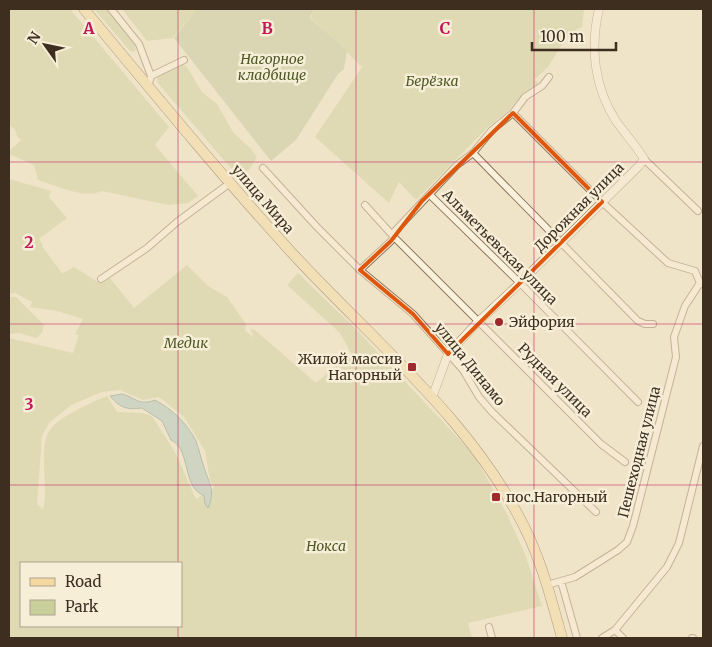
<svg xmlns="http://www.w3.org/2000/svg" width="712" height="647" font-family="Merriweather,serif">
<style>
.green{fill:#c9cf9b;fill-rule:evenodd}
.cemetery{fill:#bfc49a}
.water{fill:#a9c4bc;stroke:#6f938a}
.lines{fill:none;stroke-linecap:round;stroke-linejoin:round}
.minor-casing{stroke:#8d765c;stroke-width:8}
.tertiary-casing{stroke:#8d765c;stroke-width:9}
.primary-casing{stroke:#5b4430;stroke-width:11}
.minor{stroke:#faf1dc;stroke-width:6}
.tertiary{stroke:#faf1dc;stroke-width:8}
.primary{stroke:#f3d9a0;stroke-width:10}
.marked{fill:none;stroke:#df570d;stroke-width:4;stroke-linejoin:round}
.grid{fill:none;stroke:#c2185b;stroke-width:1;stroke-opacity:0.55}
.poi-dot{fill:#9e2a2b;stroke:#f7eed8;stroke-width:2}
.labels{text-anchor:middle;stroke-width:5;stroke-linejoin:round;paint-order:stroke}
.park-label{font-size:14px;font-style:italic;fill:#4d5a26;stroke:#f7eed8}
.street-label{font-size:14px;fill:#3d2e20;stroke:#f7eed8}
.poi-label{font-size:14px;fill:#3d2e20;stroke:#f7eed8;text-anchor:start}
.grid-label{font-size:16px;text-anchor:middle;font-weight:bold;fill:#c2185b;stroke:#f7eed8;stroke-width:5;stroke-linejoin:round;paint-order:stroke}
</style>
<rect width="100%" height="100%" fill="#f0e4c8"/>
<path class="green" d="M9,9H70L169,127L155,145L198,196L188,203L168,205L102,191C83,199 57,186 38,180L34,165L9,154V151L21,140L17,136L15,129L9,126Z
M94,9H107L135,45L136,49L134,52L130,51Z
M122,9H197L173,38L147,41Z
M314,9H584L582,27L569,33L548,67L534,80L539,83L521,96L508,111L488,127L416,200L399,182L389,203L315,137L362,67L311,18Z
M181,61L189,70L202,92L217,104L233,132L251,149L257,157L249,170L243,174L237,173L228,165L157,82L159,72Z
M9,179L51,191L49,197L67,218L39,239L43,245L42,246L61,272L63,273L74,267L101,284L110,278L134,308L187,265L208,286L227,297L246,324L245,330L254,338L250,329L255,330L316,383L351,353L340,333L287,285L298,273L357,330L474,455L507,514L525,554L542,606L468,623L472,638H9V338L73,353L79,335L75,334L83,319L57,311L30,307L32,302L15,293L9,294ZM120,390L143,400L159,397L184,417L205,451L210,481L214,488L196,499L175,452L152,416L142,413L117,412L107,396C92,402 55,418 48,433C43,443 44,457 44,468C45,482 46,497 43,510L37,504L42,436L49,423L71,405L102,392ZM21,563H181V626H21Z
M9,297H16L44,325L42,333L36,338L19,333L9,334Z"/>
<path class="cemetery" d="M197,9H314L310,18L347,51L344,69L338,74L296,140L271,161L174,38Z"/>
<path class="water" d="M122,394C137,398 138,406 155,400C173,410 187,423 196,441C199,449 201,459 204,467C209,484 216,490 208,508L205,504L204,496C201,494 197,492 195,489C184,475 188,448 171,440L162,421L142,408C127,410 120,408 110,396Z"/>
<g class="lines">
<defs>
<path id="minor" d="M111,9L139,44L151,76L148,87
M151,76L184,60
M513,113L602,202L668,263L695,271L700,283L702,284
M473,153L638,321L645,324H653
M644,159L698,211
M263,168L317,227L360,270L413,314L463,370L479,397L492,412L596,512
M430,195L520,283L638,402
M365,205L394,237L601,444L625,462
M360,270L391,241L394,237V232L457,165L473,153L492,130L513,113L525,97L542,86L549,77
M101,279L147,248L177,222L230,183
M561,581L577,638
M547,585L575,577L618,550L627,542L633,526L676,357L674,337L685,306L700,283
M489,627L492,638
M615,630L623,638
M602,638L615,630L667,567L679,543L703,446
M692,638H693"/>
<path id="tertiary" d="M432,398L448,354L478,322L520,283L639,166L644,159C636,145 625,134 616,121C594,87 590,47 599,9"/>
<path id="primary" d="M84,9C152,91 220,174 292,253C375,343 479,426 530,539C544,571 553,605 562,638"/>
</defs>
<use href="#minor" class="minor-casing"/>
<use href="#tertiary" class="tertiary-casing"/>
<use href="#primary" class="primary-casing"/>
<use href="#minor" class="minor"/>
<use href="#tertiary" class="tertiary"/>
<use href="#primary" class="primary"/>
</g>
<path d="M0 0H712V647H0ZM513,113L602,202L448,354L413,314L360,270L391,241L422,201Z" fill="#f0e4c8" fill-opacity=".55" fill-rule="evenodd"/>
<path class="marked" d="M513,113L602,202L448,354L413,314L360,270L391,241L422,201Z"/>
<path class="grid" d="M178,9V563M356,9V638M534,9V638M9,162H703M9,324H703M9,485H703M178,626V638"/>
<g class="poi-dot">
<circle cx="499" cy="322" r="5"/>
<rect x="407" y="362" width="10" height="10" rx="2.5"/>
<rect x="491" y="492" width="10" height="10" rx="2.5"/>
</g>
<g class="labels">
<g class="park-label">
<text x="272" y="64">Нагорное<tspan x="272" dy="16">кладбище</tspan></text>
<text x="432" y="86">Берёзка</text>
<text x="186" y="348">Медик</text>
<text x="326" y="551">Нокса</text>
</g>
<g class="street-label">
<text transform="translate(263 199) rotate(49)" y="5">улица Мира</text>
<text transform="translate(579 207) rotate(-45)" y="5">Дорожная улица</text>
<text transform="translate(500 247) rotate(45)" y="5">Альметьевская улица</text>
<text transform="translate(470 364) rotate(51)" y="5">улица Динамо</text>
<text transform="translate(555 380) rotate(45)" y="5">Рудная улица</text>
<text transform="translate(639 452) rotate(-76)" y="5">Пешеходная улица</text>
</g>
<g class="poi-label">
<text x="509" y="327">Эйфория</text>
<text x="402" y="364" text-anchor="end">Жилой массив<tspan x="402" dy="16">Нагорный</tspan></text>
<text x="506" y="502">пос.Нагорный</text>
</g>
</g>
<g class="grid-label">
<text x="89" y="34">A</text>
<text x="267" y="34">B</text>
<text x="445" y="34">C</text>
<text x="29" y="248">2</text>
<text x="29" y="410">3</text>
</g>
<rect width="712" height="647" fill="none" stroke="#3d2e20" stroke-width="20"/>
<rect x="20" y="562" width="162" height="65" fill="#f7eed8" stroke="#ada18e"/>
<rect x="30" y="578" width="25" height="8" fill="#f3d9a0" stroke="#ada18e"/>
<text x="65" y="587" font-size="15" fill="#3d2e20">Road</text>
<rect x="30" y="600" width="25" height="15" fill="#c9cf9b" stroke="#ada18e"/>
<text x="65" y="612" font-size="15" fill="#3d2e20">Park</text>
<g transform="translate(45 45) rotate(303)" stroke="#f7eed8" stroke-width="4" paint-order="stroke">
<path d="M0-4L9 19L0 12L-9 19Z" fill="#3d2e20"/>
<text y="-8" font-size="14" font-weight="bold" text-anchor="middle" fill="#3d2e20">N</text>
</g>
<path d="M532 42v8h84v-8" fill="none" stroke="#3d2e20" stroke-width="2.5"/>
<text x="540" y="42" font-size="15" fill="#3d2e20" stroke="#f7eed8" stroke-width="4" paint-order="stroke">100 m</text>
</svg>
